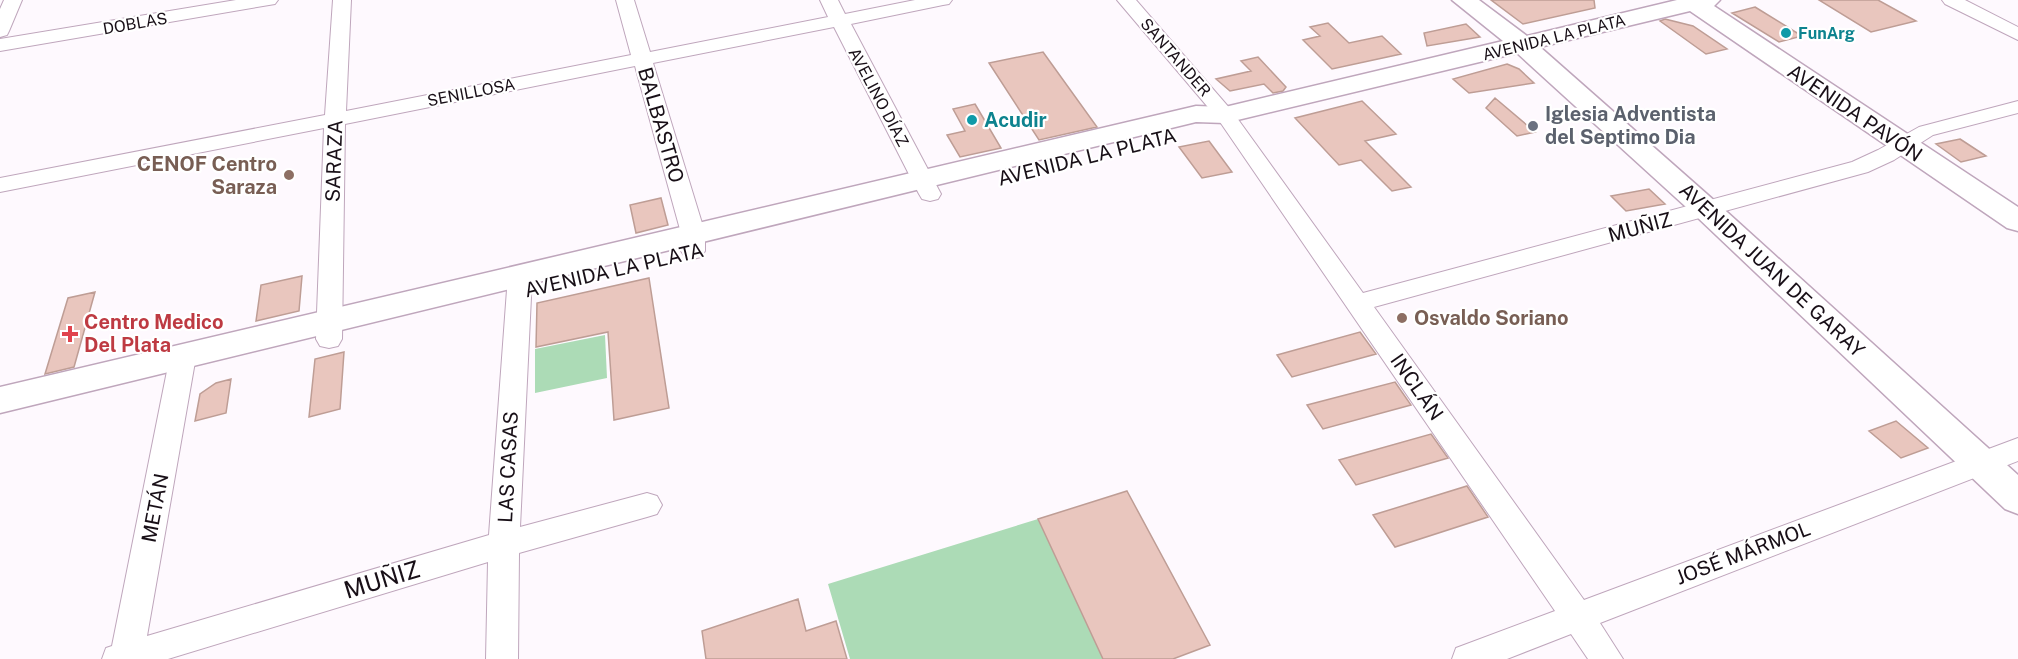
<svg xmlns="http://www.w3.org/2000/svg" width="2018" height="659" font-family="'Public Sans',sans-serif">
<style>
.green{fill:#acdbb6}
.building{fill:#e9c6be;stroke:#be9d95;stroke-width:1.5}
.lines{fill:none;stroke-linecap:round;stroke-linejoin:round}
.minor-casing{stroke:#bfa6bc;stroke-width:2}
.major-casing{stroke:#bfa6bc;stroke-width:3}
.minor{fill:#fff;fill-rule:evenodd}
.major{fill:#fff;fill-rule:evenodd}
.culture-dot{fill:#0f9aa8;stroke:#fff;stroke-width:2}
.worship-dot{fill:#6b7280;stroke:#fff;stroke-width:2}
.education-dot{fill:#8d6e63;stroke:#fff;stroke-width:2}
.health-dot{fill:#e0444e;stroke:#fff;stroke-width:2}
.labels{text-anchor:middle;stroke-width:4.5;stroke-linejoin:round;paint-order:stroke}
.far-street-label{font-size:16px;fill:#180f17;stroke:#fff}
.far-culture-label{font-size:16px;font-weight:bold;fill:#0d838f;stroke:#fff;text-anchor:start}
.street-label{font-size:20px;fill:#180f17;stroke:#fff}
.worship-label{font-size:20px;font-weight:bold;fill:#5b616d;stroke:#fff;text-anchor:start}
.culture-label{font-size:20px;font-weight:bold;fill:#0d838f;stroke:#fff;text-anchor:start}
.education-label{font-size:20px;font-weight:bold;fill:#785e54;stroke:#fff;text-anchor:end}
.health-label{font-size:20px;font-weight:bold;fill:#be3a42;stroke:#fff;text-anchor:start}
.near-street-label{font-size:24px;fill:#180f17;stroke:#fff}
</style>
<rect width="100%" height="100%" fill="#fef9fe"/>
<path class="green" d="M605,335L607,378L535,393V349Z
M1038,519L1103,659H850L828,584Z"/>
<path class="building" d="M1491,0H1594L1595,8L1523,24Z
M1819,0H1878L1916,21L1871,32Z
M1755,7L1802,36L1779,42L1732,13Z
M1665,19L1693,26L1727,49L1706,54L1660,21Z
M1328,23L1349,43L1382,36L1401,54L1332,69L1303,40L1320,36L1310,27Z
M1466,24L1480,37L1427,46L1424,33Z
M1043,52L1097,127L1039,140L989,63Z
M1258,57L1286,87L1283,91L1273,93L1264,84L1230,91L1216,79L1251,71L1241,61Z
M1507,64L1519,69L1534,83L1469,93L1453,79Z
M1495,98L1535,132L1517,136L1486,108Z
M1362,101L1396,134L1365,141L1411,187L1392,191L1361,160L1339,165L1295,118Z
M975,104L1001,148L960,157L947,135L965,131L953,109Z
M1960,139L1986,156L1961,162L1936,144Z
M1209,141L1232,172L1202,178L1179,147Z
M1649,189L1665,204L1626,211L1611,196Z
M661,198L668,225L636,233L630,205Z
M302,276L299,311L256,321L261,285Z
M649,278L669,408L614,420L608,332L536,347L537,303Z
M95,292L74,367L45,374L68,298Z
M1360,332L1376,354L1292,377L1277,355Z
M344,352L340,409L309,417L315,359Z
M231,379L226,413L195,421L200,394L216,383Z
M1395,382L1411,405L1323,429L1307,405Z
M1896,421L1928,448L1901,458L1869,431Z
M1431,434L1448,458L1356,485L1339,460Z
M1467,486L1488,517L1395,547L1373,515Z
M1127,491L1210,645L1173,659H1103L1038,519Z
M798,599L806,631L836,621L847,659H706L702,631Z"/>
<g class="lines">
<defs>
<path id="minor" d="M4,0H22L9,31L7,35L0,37V9Z
M236,0H278L275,4L269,5L0,51V39Z
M333,0H351L346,111L631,55L616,0H634L650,52L828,17L820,0H838L845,14L915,0H952L949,4L943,5L851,24L941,194L938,199L930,201L922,199L919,194L834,27L653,63L705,233V251L701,257L693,259L685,257L681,251V233L635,66L345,124L342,339L338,346L329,348L320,346L316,339L324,128L0,192V178L325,115Z
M1117,0H1136L1232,111L1363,293L1852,162L1878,150L1919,127L2018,101V113L1933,135L1894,160L1868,172L1374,307L1584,600L2018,438V461L1600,623L1623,659H1588L1571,634L1507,659H1452L1456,648L1555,611L1218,119Z
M1942,0H1965L2018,27V40L1945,4Z
M520,268L529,270L532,276L520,527L647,493L657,496L662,505L657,514L647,517L519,553L518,659H486L488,562L168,659H102L106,648L112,646L170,356L174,349L183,346L192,349L196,356L147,636L489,535L508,276L511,270Z"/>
<path id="major" d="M1452,0H1479L1527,36L1677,0H1720L1714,6L2018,207V231L2007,228L1690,11L1540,47L1717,203L2018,475V514L2005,509L1697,217L1517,53L1225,123L1196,122L0,413V387L1196,106L1225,107L1503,41Z"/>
</defs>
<use href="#minor" class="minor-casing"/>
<use href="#major" class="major-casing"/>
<use href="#minor" class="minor"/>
<use href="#major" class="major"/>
</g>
<g class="culture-dot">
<circle cx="1786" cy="33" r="6"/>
<circle cx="972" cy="120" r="6"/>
</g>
<circle class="worship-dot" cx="1533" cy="126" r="6"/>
<g class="education-dot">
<circle cx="289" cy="175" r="6"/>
<circle cx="1402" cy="318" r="6"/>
</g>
<path class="health-dot" d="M67 325h6v6h6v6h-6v6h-6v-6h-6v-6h6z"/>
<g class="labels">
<g class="far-street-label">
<text transform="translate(135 23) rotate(-10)" y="6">DOBLAS</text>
<text transform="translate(1554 37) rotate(-14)" y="6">AVENIDA LA PLATA</text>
<text transform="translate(1176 57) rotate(49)" y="6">SANTANDER</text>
<text transform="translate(471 92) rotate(-11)" y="6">SENILLOSA</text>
<text transform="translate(879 97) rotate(62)" y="6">AVELINO DÍAZ</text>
</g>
<g class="far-culture-label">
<text x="1798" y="39">FunArg</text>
</g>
<g class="street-label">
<text transform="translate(1855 113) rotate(34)" y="7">AVENIDA PAVÓN</text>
<text transform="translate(661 125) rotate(74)" y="7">BALBASTRO</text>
<text transform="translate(1087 157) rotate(-14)" y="7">AVENIDA LA PLATA</text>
<text transform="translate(334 161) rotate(-88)" y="7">SARAZA</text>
<text transform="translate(1640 227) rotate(-15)" y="7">MUÑIZ</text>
<text transform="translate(614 270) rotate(-13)" y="7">AVENIDA LA PLATA</text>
<text transform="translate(1772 270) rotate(43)" y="7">AVENIDA JUAN DE GARAY</text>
<text transform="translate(1417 387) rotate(55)" y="7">INCLÁN</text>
<text transform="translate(508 467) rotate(-87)" y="7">LAS CASAS</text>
<text transform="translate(155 508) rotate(-79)" y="7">METÁN</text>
<text transform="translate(1743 553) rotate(-21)" y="7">JOSÉ MÁRMOL</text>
</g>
<g class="worship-label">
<text x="1545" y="121">Iglesia Adventista<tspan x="1545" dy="23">del Septimo Dia</tspan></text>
</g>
<g class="culture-label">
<text x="984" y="127">Acudir</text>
</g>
<g class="education-label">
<text x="277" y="171">CENOF Centro<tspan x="277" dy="23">Saraza</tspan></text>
<text x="1414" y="325" text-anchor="start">Osvaldo Soriano</text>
</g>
<g class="health-label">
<text x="84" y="329">Centro Medico<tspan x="84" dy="23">Del Plata</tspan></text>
</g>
<g class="near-street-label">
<text transform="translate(382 580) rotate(-17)" y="8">MUÑIZ</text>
</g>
</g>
</svg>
